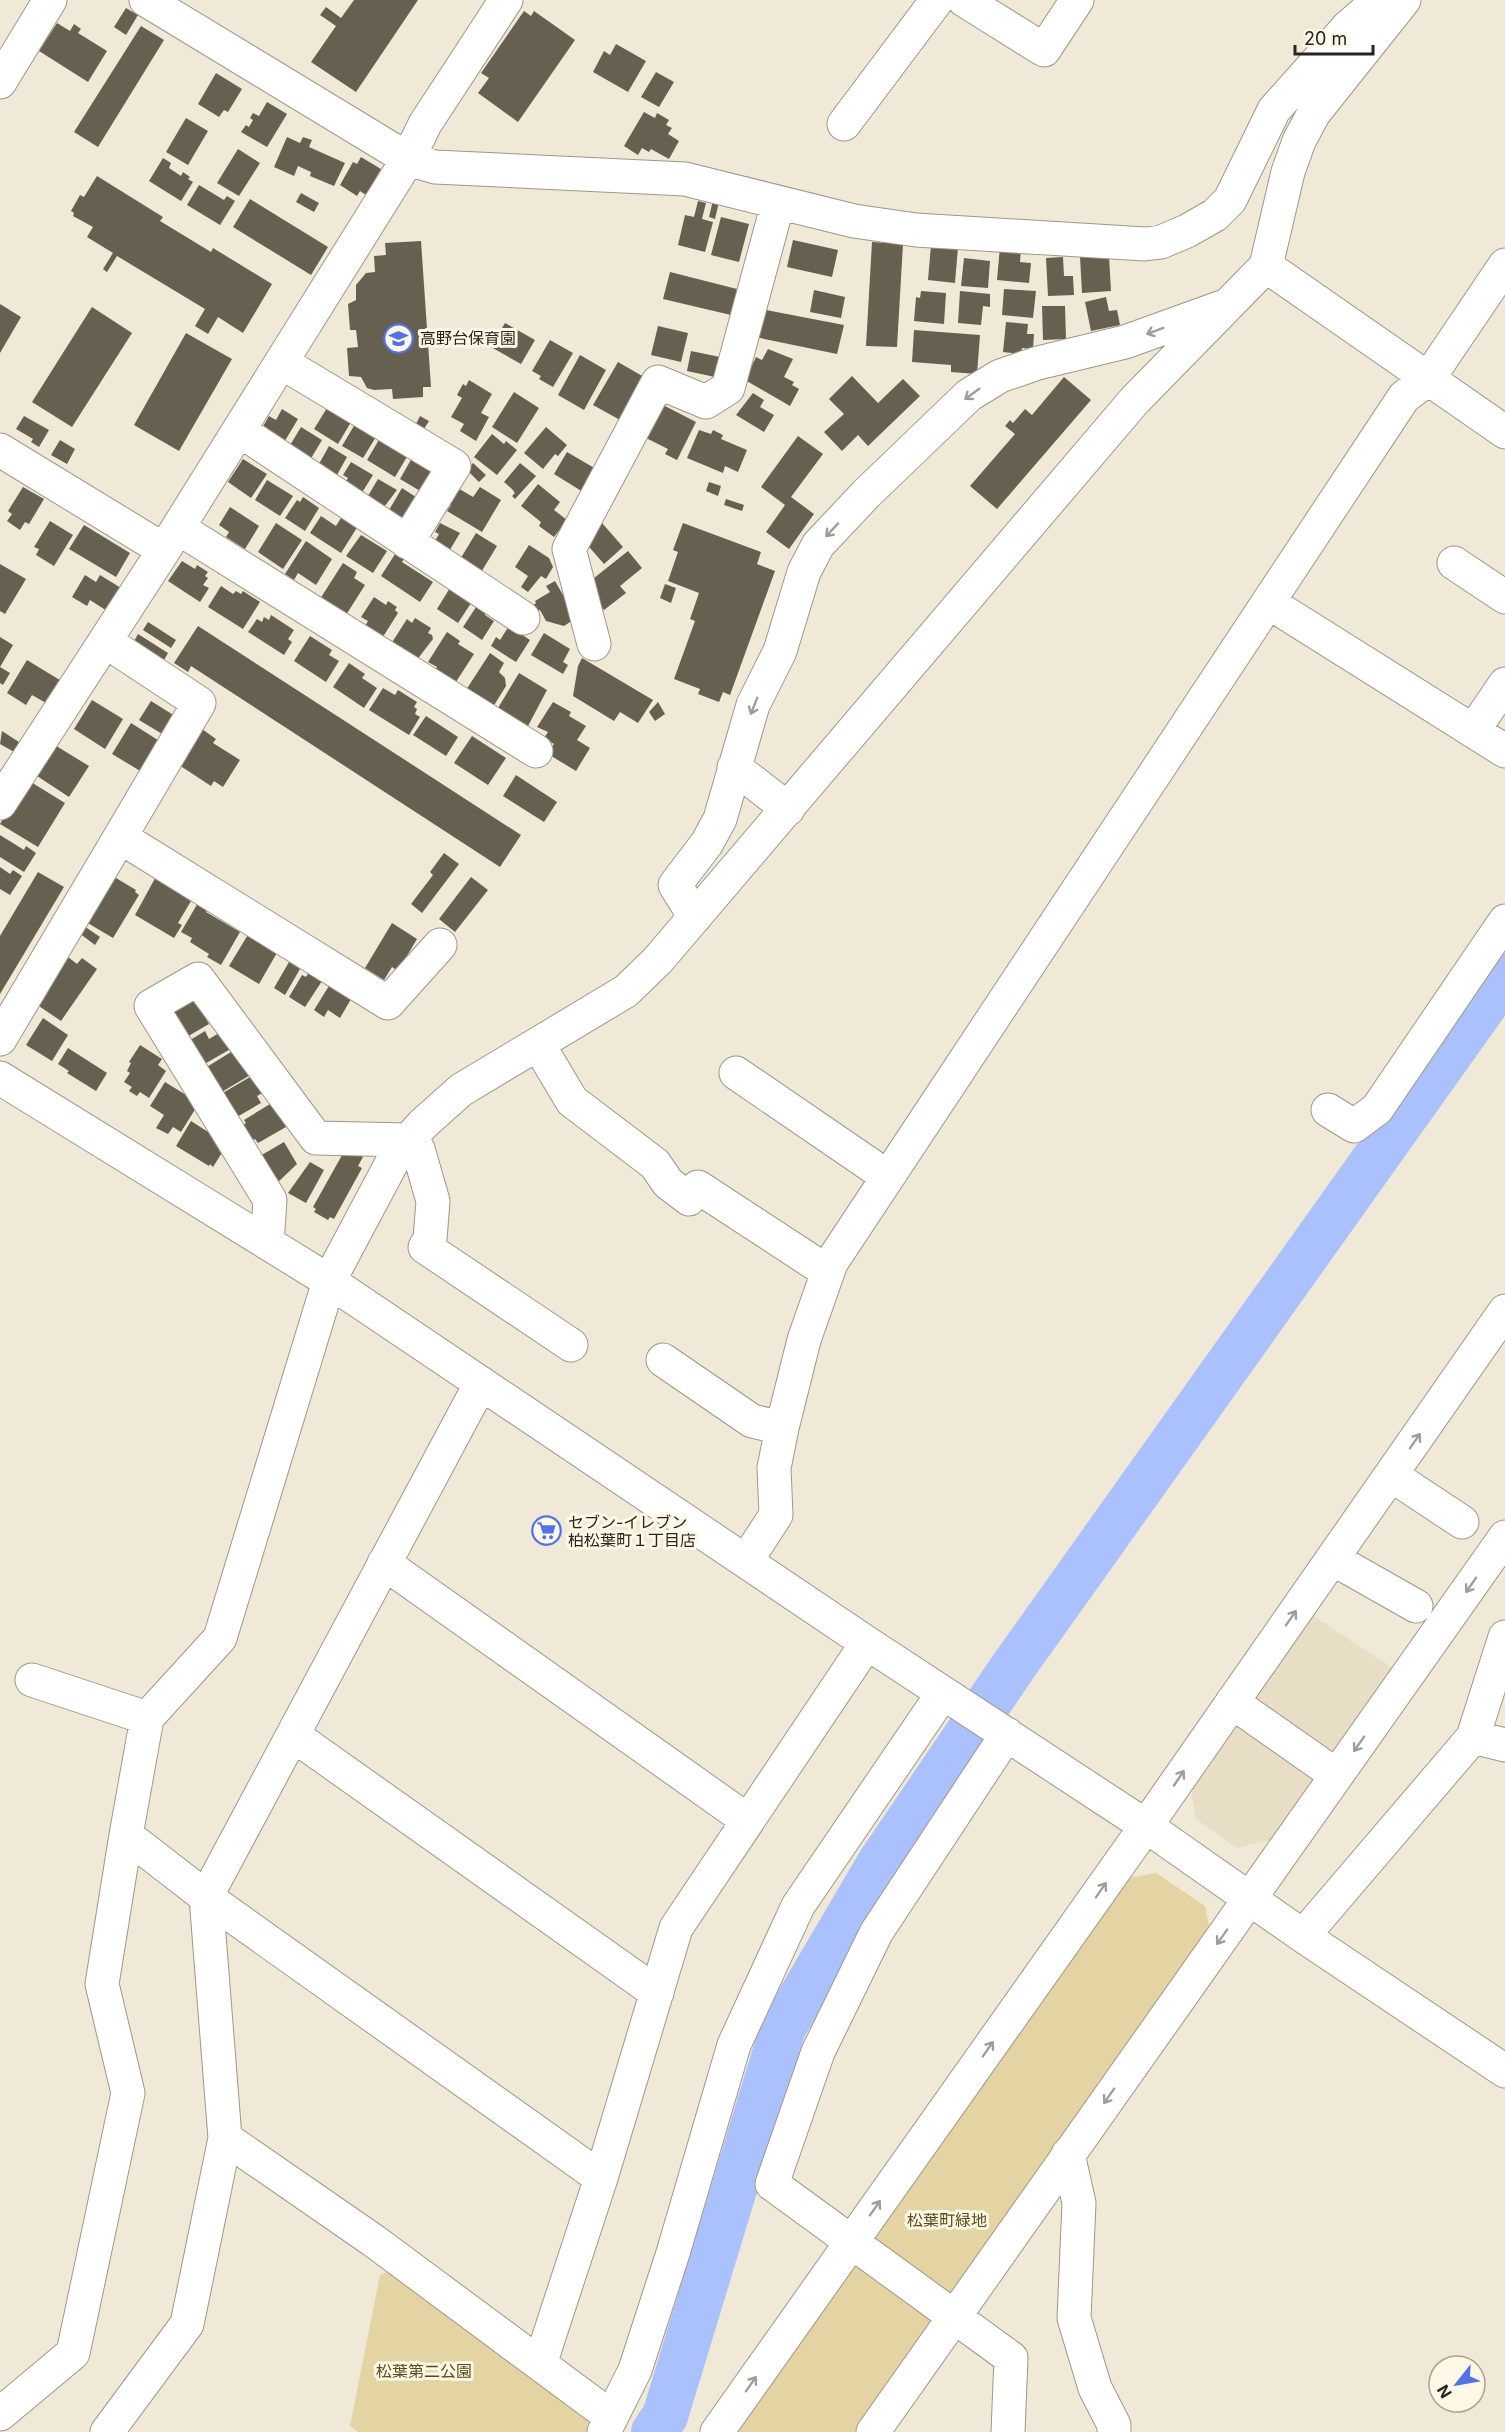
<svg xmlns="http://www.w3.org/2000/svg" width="1505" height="2432" font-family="Inter,'Noto Sans JP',sans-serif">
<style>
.built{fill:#e7dec5}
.green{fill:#e4d3a3}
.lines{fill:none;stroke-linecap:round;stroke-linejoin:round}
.river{stroke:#abc1fd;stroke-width:46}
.building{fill:#666051}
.minor-casing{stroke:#9d9888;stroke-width:35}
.minor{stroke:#fff;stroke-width:33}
.oneway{stroke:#9e9d9a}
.labels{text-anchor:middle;stroke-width:6;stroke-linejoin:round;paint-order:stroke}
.poi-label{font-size:16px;fill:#28251f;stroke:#fdf7e5;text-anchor:start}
.park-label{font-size:16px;fill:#5c4b19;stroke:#fdf7e5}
</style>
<rect width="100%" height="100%" fill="#f0e9d8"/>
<path class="built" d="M1309,1613L1396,1670L1272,1840L1236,1848L1196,1819L1190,1782Z"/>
<path class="green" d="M1156,1873L1205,1906L1211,1936L957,2296L946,2298L874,2247L872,2234L1127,1878Z
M859,2267L931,2318L934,2329L861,2432H731L848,2268Z
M390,2270L600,2421L593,2432H358L350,2426L380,2275Z"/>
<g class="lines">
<path class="river" d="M654,2432L665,2416L783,2028L880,1863L1013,1667L1505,976"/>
</g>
<path class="building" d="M354,0H418L356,92L311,62L336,26L320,15L326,7L341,18Z
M126,8L138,15L126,35L114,27Z
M524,11L531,16L534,11L575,40L518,122L478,93L489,78L481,73Z
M57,23L70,31L74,24L81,29L78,33L107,51L88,82L39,51Z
M141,26L164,40L98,147L74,132Z
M616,44L646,61L628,92L593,72L604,51L610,55Z
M656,72L674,82L659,107L641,97Z
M216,73L242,89L228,112L224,110L219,117L198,104Z
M267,102L287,114L267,147L241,132L246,125L249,127L253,120L250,118L253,113L259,116Z
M644,112L655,118L657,113L669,120L666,125L672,128L668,134L679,141L669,159L651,149L649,152L642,148L638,155L624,146Z
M186,118L208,131L188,165L166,152Z
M287,137L300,143L303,137L312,140L309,147L345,163L334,186L310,176L311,172L298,166L294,176L274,167Z
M238,149L260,163L239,196L217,183Z
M361,157L381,169L366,195L360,191L357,196L340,185L353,162L357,164Z
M163,158L171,163L169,168L181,176L183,172L190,177L188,179L193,182L181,201L149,181Z
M97,176L163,217L160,221L211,252L213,248L272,284L243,333L218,317L208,334L195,326L205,309L117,256L107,272L103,269L113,253L87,237L93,227L73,216L74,213L71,211L80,195L84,197Z
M199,185L224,200L227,196L235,201L220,225L187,205Z
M301,193L319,203L314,212L296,202Z
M250,199L328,247L311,275L233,227Z
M713,200L719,202L715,219L709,217Z
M698,201L706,203L702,219L713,222L705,252L678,245L685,215L694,217Z
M721,217L749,224L739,262L711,255Z
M793,240L838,250L832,277L787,267Z
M421,241L431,387H423V397L393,399L392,389L374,390L367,388L361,377L349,376L347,348L358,347L356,330H350L348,304L356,300V285L366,273L375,272L374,256L386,255L385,243Z
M872,242L903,244L897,347L866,346Z
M931,245L958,247L955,283L928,280Z
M1000,247L1021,249L1020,262L1031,263L1029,283L997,280Z
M1109,256L1111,291L1082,293L1080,257Z
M1063,257L1064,276H1073L1074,295L1048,296L1046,258Z
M964,258L990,261L988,288L961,286Z
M670,272L737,289L731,315L663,299Z
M1004,289L1036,291L1033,318L1002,315Z
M814,290L845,297L841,318L810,312Z
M921,291L946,293L944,324L914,321L916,297L920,298Z
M960,291L990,294V307L983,306L981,325L958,323Z
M1106,297L1109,311L1117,310L1120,325L1091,331L1085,302Z
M0,304L21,317L0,353Z
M1042,306H1065L1066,339L1043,340Z
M92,307L132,333L72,427L32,402Z
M761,309L844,325L837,354L755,337Z
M1006,322L1028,324L1027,334H1034L1033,349L1022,348L1021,354L1003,352Z
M505,323L535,340L521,364L491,347Z
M658,326L688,333L681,362L651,355Z
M914,330L980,335L977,374L951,372V365L912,362Z
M186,333L232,359L179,451L134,425Z
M550,340L573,353L553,387L539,379L541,376L532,371Z
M768,349L793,359L784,377L794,382L792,385L799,389L790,406L745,380L756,357L762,360Z
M691,351L720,357L715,377L687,371Z
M580,355L606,370L584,410L558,395Z
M618,362L644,377L620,420L593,405Z
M852,376L878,403L903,379L920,396L868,446L858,435L842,451L824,432L844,414L829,399Z
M1064,377L1091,400L997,509L970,486L1015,434L1005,426L1010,420L1013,423L1025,409L1032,415Z
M469,380L492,394L481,413L489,417L476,441L460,431L464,424L451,417L462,398L457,395L463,384L466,386Z
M514,392L539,408L517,443L492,427Z
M753,393L764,400L760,407L774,415L764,432L736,415Z
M663,405L696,422L677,460L665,454L668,449L646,438Z
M327,408L354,417L338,444L314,429Z
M282,409L298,419L283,444L258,435L269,416L276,420Z
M24,416L49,430L39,447L31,442L33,439L16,429Z
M420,416L429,421L424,429L416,424Z
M358,419L379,432L363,458L342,446Z
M301,427L322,440L307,465L286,452Z
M546,427L567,445L558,456L555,454L543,469L524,453Z
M699,430L711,434L713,430L723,435L721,439L747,450L738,472L725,466L723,473L687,458Z
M492,434L504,444L506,441L517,450L497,475L474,457Z
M798,436L823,454L791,497L814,514L789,549L766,532L785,505L761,487Z
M380,438L408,455L395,477L367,460Z
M60,440L75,449L67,464L51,455Z
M329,446L347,457L333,482L315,471Z
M567,452L596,469L583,492L554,474Z
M412,458L434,471L422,492L400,479Z
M243,459L267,474L251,498L228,482Z
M351,462L373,475L358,499L341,489L348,478L343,475Z
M473,463L486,475L479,482L467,470Z
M520,463L536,476L515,499L512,496L515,493L512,489L504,482Z
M378,479L397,490L381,511L365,501Z
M267,480L293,496L280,516L255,500Z
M709,482L721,486L718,496L706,491Z
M538,484L560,502L554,510L567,520L554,537L539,526L541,522L521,506Z
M23,487L44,499L29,524L25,522L20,530L7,521L12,514L8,511Z
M456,487L473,497L480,487L501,500L482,532L447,511L451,505L446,502Z
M402,488L419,499L406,521L389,510Z
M303,497L319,508L305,531L285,518L297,500L300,502Z
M726,499L744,505L742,511L724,505Z
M230,507L259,526L245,549L226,537L229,532L219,525Z
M321,516L336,526L341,518L344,520L346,518L358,526L341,553L310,533Z
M50,521L73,535L54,566L36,555L39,549L34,547Z
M276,523L302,540L283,569L258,552Z
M440,523L460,533L448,553L433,544L439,534L435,532Z
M602,523L623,547L604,564L583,540Z
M683,523L761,552L757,564L775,571L730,695L723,692L719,702L698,694L700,689L674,679L695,621L690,619L699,593L668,581L678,552L673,550Z
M84,525L130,553L116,577L69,549Z
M476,533L497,546L480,574L459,561Z
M361,535L387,551L373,573L346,556Z
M306,541L332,559L316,585L298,573L294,580L285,574Z
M529,545L549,558L553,567L546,579L541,576L528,592L521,587L528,576L515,567Z
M397,551L406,556L402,562L433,582L420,602L381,576Z
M628,551L642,568L620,586L626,593L604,610L584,586Z
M182,561L195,569L197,565L208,572L205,576L208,578L203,585L209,588L200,602L168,581Z
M343,563L357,572L354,578L365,585L346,615L320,599Z
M0,564L26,579L5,614L0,611Z
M85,575L96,582L100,575L121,588L107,611L90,600L87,606L72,597Z
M555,581L571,609L568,611L573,620L564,626L546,621L540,610L536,612L532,606L536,603L535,601L550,592L546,586Z
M453,583L475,597L458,623L437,609Z
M665,584L676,588L671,603L660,598Z
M221,586L233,594L236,591L241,594L243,591L260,602L243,629L208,607Z
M374,597L386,605L388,601L397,607L395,610L398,613L381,640L364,628L368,621L361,617Z
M478,604L488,610L485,615L494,621L482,640L463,627Z
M271,615L294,630L288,639L292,642L284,655L248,632L257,619L262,622L264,617L269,620Z
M415,618L431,628L428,633L432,635L433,639L416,661L391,644L407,619L412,623Z
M148,622L176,640L171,648L143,630Z
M198,626L521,835L500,867L191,666L188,672L174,663Z
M509,626L530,640L516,662L491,646L496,637L500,640Z
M447,632L460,641L458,644L474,654L454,685L434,672L437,667L428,662Z
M544,633L570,649L563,662L568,665L563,674L531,655Z
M138,634L168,653L163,662L133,643Z
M310,636L332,650L329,655L339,661L326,682L294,661Z
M0,637L13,645L0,667L10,673L3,685L0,683Z
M490,653L504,663L499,672L505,678L506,686L493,707L466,690Z
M582,658L653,700L638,723L620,712L614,721L573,696L578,666Z
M27,660L63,682L46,703L32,695L26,705L7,693Z
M349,663L365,674L362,678L377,688L364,708L333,687Z
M519,673L547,690L528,726L498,708Z
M383,688L395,695L398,690L417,702L414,707L417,709L415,714L420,717L409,735L369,710Z
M92,700L123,719L105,749L74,729Z
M151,701L175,716L164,735L139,720Z
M553,702L571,712L569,716L586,726L577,740L590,748L576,771L548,754L554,744L544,738L548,732L537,727Z
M658,702L665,714L655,721L649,712Z
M426,716L458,737L446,756L413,735Z
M131,723L161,742L142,772L112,754Z
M202,729L216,739L213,743L240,760L223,787L214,781L211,786L179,765Z
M2,731L22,744L16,753L0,744Z
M472,736L506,758L488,785L454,763Z
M53,744L89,766L69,797L34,774Z
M516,775L557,802L544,822L503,796Z
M26,779L65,803L38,847L0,824Z
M0,835L24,850L26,846L36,853L24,872L0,857Z
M444,853L459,864L422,913L411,904L433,875L430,872Z
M0,867L10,874L13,870L22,876L10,895L0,889Z
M159,871L194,896L178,923L182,925L174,938L135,915Z
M38,872L64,887L0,994V936Z
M471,877L488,890L455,932L439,919Z
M116,878L136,890L135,892L139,895L113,938L86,922L112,879L114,880Z
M199,901L209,907L206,912L240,932L221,965L207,957L209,954L190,942L192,938L181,932Z
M392,923L417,939L398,971L392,967L384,980L365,968Z
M84,926L100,937L95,945L79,933Z
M249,933L278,951L259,984L229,966Z
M68,957L77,964L82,958L97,969L61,1021L36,1004Z
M289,962L300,969L285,995L274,988Z
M309,972L322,981L305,1007L289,997L302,975L306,977Z
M332,981L354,994L340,1018L328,1010L324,1017L314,1010Z
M197,996L206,1010L202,1012L209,1024L185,1038L169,1012Z
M43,1018L68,1035L52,1061L26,1045Z
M224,1030L234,1047L201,1066L187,1042L205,1031L209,1039Z
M140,1045L162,1059L158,1065L166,1071L149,1098L140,1092L137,1096L129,1091L132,1087L124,1082L130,1073L127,1071L131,1063L129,1062Z
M68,1048L107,1073L96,1091L67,1073L69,1071L58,1064Z
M236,1049L252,1074L220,1093L205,1068Z
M257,1073L268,1090L257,1096L261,1103L235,1118L221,1094Z
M165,1082L199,1103L181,1132L173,1127L168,1134L156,1128L164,1115L150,1106Z
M275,1101L277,1113L286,1127L258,1143L255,1139L251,1141L243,1125L246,1123L244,1120Z
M191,1121L216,1137L213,1140L225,1148L213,1167L210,1164L209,1166L176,1146Z
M284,1142L297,1164L276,1184L260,1156Z
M346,1148L363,1157L358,1166L362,1168L334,1219L330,1217L328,1220L314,1212L316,1209L313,1207Z
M310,1162L324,1170L306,1203L288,1193Z"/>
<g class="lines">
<defs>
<path id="minor" d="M146,0L408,159L435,167L685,179L854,221L916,230L1145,244L1161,242L1187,231L1215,215L1230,200L1274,110L1348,27L1379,0
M964,0L1044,50L1077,0
M0,82L50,0
M844,124L937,0
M1266,266L1505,432
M281,362L454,466L407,542
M239,430L523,618
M0,450L164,550
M178,528L536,751
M1454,563L1505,597
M1268,602L1505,751
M105,641L199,703L120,837
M594,644L569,549L658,382L706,402L728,388L778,203
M1473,731L1505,684
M734,767L788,809
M0,803L164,550L408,159L425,124L506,0
M695,917L675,885L707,843L720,819L753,705L780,651L804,572L818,545L866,494L969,395L1000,376L1038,363L1125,342L1222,307
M0,1039L120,837L388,1003L440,945
M538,1044L572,1101L655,1164L668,1183L689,1199L698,1187L828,1272
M736,1073L888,1177
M0,1078L329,1281L867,1643L1146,1826L1303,1936L1505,2071
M1328,1110L1354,1126L1377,1109L1505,921
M267,1243L270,1200L151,1006L198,979L316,1138L408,1140L418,1149L433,1201L430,1239L425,1247L571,1345
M663,1360L752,1421L782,1428
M1391,1475L1462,1522
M1333,1559L1416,1606
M746,1561L776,1515L774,1468L782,1428L804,1340L831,1263L1404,397L1428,379L1505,265
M384,1563L747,1820
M32,1680L147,1718L220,1638L329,1281L397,1153L423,1124L461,1090L626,991L658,960L1134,401L1266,266L1288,172L1299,141L1314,113L1404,0
M1232,1702L1336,1775
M147,1718L126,1835L206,1897L601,2178
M1007,1734L876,1933L818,2052L772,2184L1011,2358L1008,2432
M293,1735L657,1993
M1473,1737L1505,1745
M1303,1936L1473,1737L1505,1637
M225,2138L374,2241L610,2416
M1068,2154L1079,2203L1074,2318L1095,2388L1114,2425V2432
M540,2364L601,2178L676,1928L867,1643
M0,2414L73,2353L128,2093L102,1984L126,1835
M107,2432L187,2324L225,2138L206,1897L481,1383
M604,2432L635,2370L673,2253L734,2045L798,1906L943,1693
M717,2432L1146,1826L1505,1311
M873,2432L1505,1537"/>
</defs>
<use href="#minor" class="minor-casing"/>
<use href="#minor" class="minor"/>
</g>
<defs><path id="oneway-shaft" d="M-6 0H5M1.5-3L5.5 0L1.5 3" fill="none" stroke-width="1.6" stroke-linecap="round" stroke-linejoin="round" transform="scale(1.5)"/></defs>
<g class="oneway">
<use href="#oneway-shaft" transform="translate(1155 331) rotate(160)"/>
<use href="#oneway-shaft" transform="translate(972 394) rotate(144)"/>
<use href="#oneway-shaft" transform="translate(832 530) rotate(133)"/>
<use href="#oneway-shaft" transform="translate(754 706) rotate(112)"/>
<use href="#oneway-shaft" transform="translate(1415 1441) rotate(-55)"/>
<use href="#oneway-shaft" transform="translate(1471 1585) rotate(125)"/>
<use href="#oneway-shaft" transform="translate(1291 1618) rotate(-55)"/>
<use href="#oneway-shaft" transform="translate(1359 1744) rotate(125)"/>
<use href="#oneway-shaft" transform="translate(1179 1778) rotate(-56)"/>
<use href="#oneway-shaft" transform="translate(1101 1890) rotate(-55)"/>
<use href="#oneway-shaft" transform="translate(1222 1937) rotate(125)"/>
<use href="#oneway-shaft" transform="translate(988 2049) rotate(-55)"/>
<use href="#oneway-shaft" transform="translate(1109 2096) rotate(125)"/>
<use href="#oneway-shaft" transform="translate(875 2208) rotate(-55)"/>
<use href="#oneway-shaft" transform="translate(751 2384) rotate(-55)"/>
</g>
<defs>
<symbol id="school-ring" viewBox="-11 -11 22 22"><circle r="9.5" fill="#fdf7e5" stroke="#5272e6" stroke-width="1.5"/><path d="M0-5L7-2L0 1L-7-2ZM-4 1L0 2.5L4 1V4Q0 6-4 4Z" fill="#5272e6"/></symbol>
<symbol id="supermarket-ring" viewBox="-11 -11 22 22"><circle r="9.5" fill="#fdf7e5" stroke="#5272e6" stroke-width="1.5"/><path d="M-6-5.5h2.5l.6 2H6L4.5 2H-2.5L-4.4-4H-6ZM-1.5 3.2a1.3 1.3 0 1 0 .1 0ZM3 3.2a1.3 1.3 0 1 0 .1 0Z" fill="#5272e6"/></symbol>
</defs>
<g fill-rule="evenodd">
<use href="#school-ring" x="382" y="322" width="33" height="33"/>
<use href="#supermarket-ring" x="530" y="1514" width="33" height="33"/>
</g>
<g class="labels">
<g class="poi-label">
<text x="420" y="344">高野台保育園</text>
<text x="568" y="1528">セブン-イレブン<tspan x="568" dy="18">柏松葉町１丁目店</tspan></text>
</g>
<g class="park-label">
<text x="947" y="2226">松葉町緑地</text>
<text x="424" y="2377">松葉第二公園</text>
</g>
</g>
<g transform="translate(1457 2384) rotate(239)"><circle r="28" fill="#fdf7e5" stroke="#a8a396" stroke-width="1.5"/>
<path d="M0-4.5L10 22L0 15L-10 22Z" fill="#5272e6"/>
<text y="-9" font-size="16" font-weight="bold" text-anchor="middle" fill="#28251f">N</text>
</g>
<path d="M1295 45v9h78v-9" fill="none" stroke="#28251f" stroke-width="3"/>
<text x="1304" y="45" font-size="18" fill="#28251f" stroke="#fdf7e5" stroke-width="4.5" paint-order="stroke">20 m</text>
</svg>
